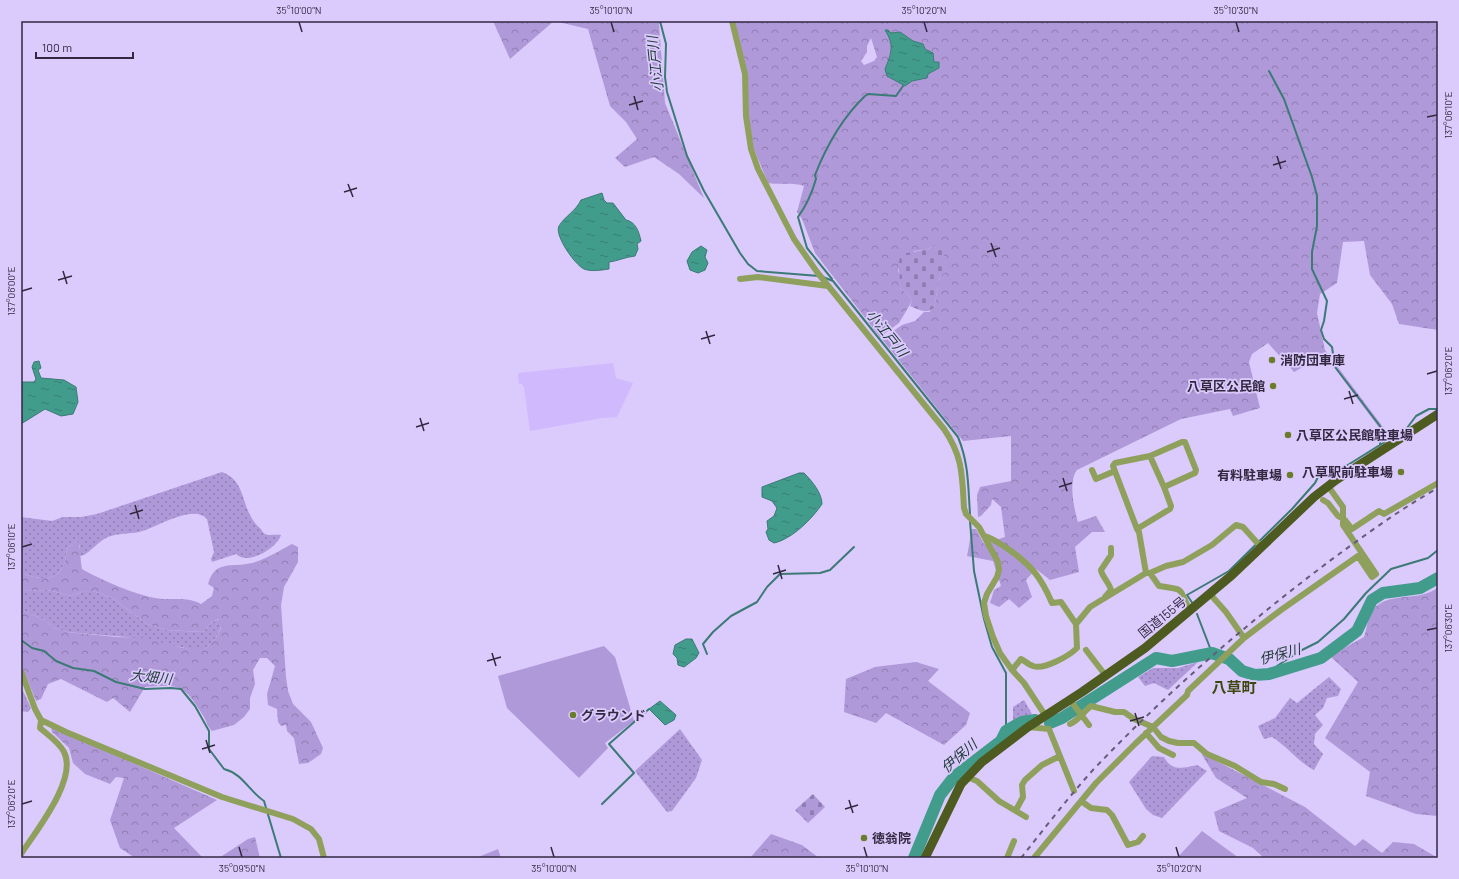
<svg xmlns="http://www.w3.org/2000/svg" width="1459" height="879" font-family="Barlow,'Noto Sans JP',sans-serif">
<style>
.built{fill:#d1b9fd}
.grass{fill:url(#grass-dots)}
.forest{fill:url(#forest-crowns);fill-rule:evenodd}
.cemetery{fill:url(#cemetery-stones)}
.park{fill:#b099d9}
.water{fill:url(#water-ripples);stroke:#3c7a76}
.lines{fill:none;stroke-linecap:round;stroke-linejoin:round}
.stream{stroke:#3c7a76;stroke-width:2}
.river{stroke:#419c8c;stroke-width:12}
.minor{stroke:#8fa05d;stroke-width:6}
.highway{stroke:#4d5a20;stroke-width:9}
.rail{stroke:#665b7b;stroke-width:2;stroke-dasharray:5 5;stroke-linecap:butt}
.ticks{fill:none;stroke:#322941;stroke-width:1.5}
.poi-dot{fill:#6a7b2a;stroke:#dbcafc;stroke-width:1.5}
.labels{text-anchor:middle;stroke-width:3.5;stroke-linejoin:round;paint-order:stroke}
.poi-label{font-size:13px;font-weight:bold;fill:#322941;stroke:#dbcafc;text-anchor:start}
.street-label{font-size:13px;fill:#322941;stroke:#dbcafc}
.water-label{font-size:14px;font-style:italic;fill:#1e3a35;stroke:#dbcafc}
.quarter-label{font-size:15px;font-weight:bold;fill:#3c480e;stroke:#dbcafc}
.neatline{fill:none;stroke:#322941;stroke-width:1.5}
.ticks-label{font-size:10px;text-anchor:middle;fill:#322941}
</style>
<defs>
<pattern id="grass-dots" width="8" height="8" patternUnits="userSpaceOnUse"><rect width="8" height="8" fill="#b099d9"/><path d="M2 2h.1M6 6h.1" fill="none" stroke="#907db2" stroke-width="1.8" stroke-linecap="round"/></pattern>
<pattern id="forest-crowns" width="20" height="18" patternUnits="userSpaceOnUse"><rect width="20" height="18" fill="#b099d9"/><path d="M2 6a3 3 0 1 1 6 0M12 15a3 3 0 1 1 6 0" fill="none" stroke="#907db2"/></pattern>
<pattern id="cemetery-stones" width="16" height="16" patternUnits="userSpaceOnUse"><rect width="16" height="16" fill="#b099d9"/><path d="M2 7V4a2 2 0 0 1 4 0v3zM10 15v-3a2 2 0 0 1 4 0v3z" fill="#907db2"/></pattern>
<pattern id="water-ripples" width="26" height="14" patternUnits="userSpaceOnUse"><rect width="26" height="14" fill="#419c8c"/><path d="M2 4q2-2 4 0t4 0M15 11q2-2 4 0t4 0" fill="none" stroke="#377f74"/></pattern>
</defs>
<rect width="100%" height="100%" fill="#dbcafc"/>
<path class="built" d="M613,363L616,378L633,383L617,417L602,418L530,431L524,387L522,384H519L518,373Z"/>
<path class="grass" d="M222,472C249,482 239,511 261,529C262,531 263,533 265,534C269,536 276,534 281,535C277,548 248,566 236,554L212,562L211,559L214,552L207,519C193,503 156,528 139,532C128,534 119,533 108,537C99,541 92,550 84,555L79,556L80,546L77,542L68,547C66,553 65,566 60,571C51,583 32,577 21,573V517L52,521L63,517H81L97,514Z
M21,589L27,591L47,590L72,596L84,591H93L112,598L147,624L166,630L203,632L212,622L220,619L221,627L216,638L205,649L196,650L126,637L67,632L54,628L43,619L21,610Z
M1198,662L1168,690L1154,683L1145,686L1138,677L1153,668H1178Z
M1329,677L1341,689L1338,696L1327,698L1323,708L1315,715L1323,725L1315,734L1314,744L1323,754L1314,770C1297,761 1288,747 1272,737L1264,739L1258,726L1275,718L1290,698L1297,703Z
M23,691L31,708L28,712L21,711V694Z
M1024,700L1032,714L1013,724V707Z
M680,729L702,760L696,778L672,811L667,812L635,771Z
M1152,756L1164,757C1172,772 1183,768 1197,765L1207,771L1162,818L1153,815L1146,809L1129,782Z"/>
<path class="forest" d="M493,21H664L659,24L665,103L704,198L679,174L654,157L625,167L615,158L637,139L626,122L610,106L588,29L554,21L510,59Z
M734,21H1438V330L1399,324L1392,304L1370,275L1364,241L1343,242L1337,283L1320,294L1317,313L1325,350L1386,431L1383,433L1325,355L1294,372L1268,343L1252,354L1249,362L1260,408L1233,416L1230,409L1181,419L1077,470C1068,481 1074,509 1078,522L1096,516L1105,532H1092L1075,547L1079,572L1050,580L1036,569L1026,580L1032,597L1019,608L1009,599L999,607L990,603L994,590L1001,586L993,561L967,556L972,529H976L984,544L1005,537L1001,507L992,499L991,505L981,516L978,517L977,495L980,487L1011,481V436L963,441L882,339L902,325L915,321L924,312H929L934,308L940,276L946,271V263L936,246L924,250L914,251L898,270L901,280L900,288L908,294L912,301L899,323L880,337L815,253L802,219L797,212L804,186C793,182 780,185 768,183L754,149L748,117V84ZM886,30L891,33L897,32L929,51L933,54L934,62H939V68L928,74L924,79L912,81L905,86L885,69C892,52 895,48 886,30ZM871,38L877,57L874,61L864,65L861,61L867,52V46Z
M78,541C81,548 80,560 82,569C99,579 136,595 155,598C170,601 186,596 201,604L212,596L214,588L208,584C215,559 232,568 252,563C266,559 279,551 292,544L298,547V562L284,587L281,605L286,677L288,691L293,704L311,722L323,748L321,754L308,763L299,764L294,738L287,731L286,725L281,726L278,722L277,709L268,705L267,694L275,666L267,658H260L253,670L255,684L250,698V709L244,717L234,725L212,731C207,726 206,719 202,714C183,683 179,685 145,687L130,712L113,698L107,702L61,679L48,684L41,699L36,701L21,664V610L43,619L54,628L67,632L117,637L144,638L183,648L205,649L216,638L221,628L219,619L212,622L203,632L166,630L147,624L112,598L93,591H84L72,596L47,590L27,591L21,589V573C32,577 51,583 60,571C65,566 66,553 68,547Z
M1438,587V816L1416,814L1366,796L1370,772L1325,738L1358,682L1330,656L1364,637C1367,629 1368,616 1373,610C1388,590 1421,603 1438,587Z
M916,662L939,669L928,681L970,713L966,725L944,745L886,713L876,723L844,712L846,679L875,667Z
M51,727L217,800L174,828L203,858H135L120,848L110,820L124,778L116,777L110,784L85,774L73,763L69,748L52,732Z
M1201,753L1305,807L1355,846L1363,839L1382,853L1393,842L1414,844L1438,858H1264L1253,848L1219,831L1214,812L1247,798L1216,778Z
M771,834L802,845L819,858H750Z
M255,837L260,858H219L248,839Z
M498,849L501,858H476Z"/>
<path class="cemetery" d="M936,246L942,249L946,263V271L940,276L934,308C926,315 918,309 910,306L912,301L908,294L900,288C901,275 896,268 901,254L924,250Z
M813,794L825,807L808,823L795,810Z"/>
<path class="park" d="M604,646L615,657L634,721L605,743L608,748L579,778L507,708L498,676Z
M1202,831L1239,858H1177Z"/>
<path class="water" d="M885,30H888L891,33L900,32L913,41L923,44L925,49L933,53L934,62H939V68L928,74L927,78L912,81L905,86L887,76L885,69C891,54 895,46 885,30Z
M602,193L604,200L607,203H613L626,220C636,222 639,232 641,241L637,244L638,249L635,256C625,257 618,261 609,262V269C601,270 592,272 584,269C575,265 554,235 559,226C565,216 576,211 581,200Z
M701,246L707,250L705,257L708,263L705,270L698,273L690,270L687,261L692,252Z
M39,361L41,368L38,370L41,378L64,380L76,387L78,402L73,414L61,416L45,409L21,424V382H34L36,379L32,367L34,362Z
M799,473H804C812,481 822,493 822,504C812,519 792,539 774,543L769,540L766,532L768,529L767,521L774,516L777,508L772,501L762,497V487Z
M686,639H692L699,653L696,658L684,667L678,665L677,658L673,654L675,645Z
M660,701L676,715L674,720L665,725L649,709Z"/>
<g class="lines">
<path class="stream" d="M660,21L666,44L665,77L667,92L687,156L704,191L740,253L748,264L757,271L819,276
M1269,71L1284,99L1312,177L1317,196V226L1312,252V269L1327,301L1324,321L1321,330L1324,339L1332,347L1335,367L1380,426V445
M823,277L833,281L958,437C969,464 968,486 970,514
M832,279L807,248L798,217C806,206 812,193 816,179L815,175C826,147 843,117 865,96L868,94L896,96L903,86
M970,521L974,571L984,619L992,647L1006,673V731
M1193,604L1187,595L1229,571L1292,509L1315,483L1320,473L1337,467L1343,468L1407,428L1416,416L1429,409H1438
M1197,614L1212,653
M21,640L32,648L44,651L56,661L73,668L94,671L116,682L145,689L171,688L181,689L195,706L209,731V749L224,769C243,774 248,790 264,801L281,858
M707,654L703,644L713,632L731,616L757,602L767,587L780,574L820,573L830,570L854,547
M1277,666L1300,651L1318,642L1344,619L1366,593L1391,569L1428,558L1438,550
M602,804L634,773L609,744L649,709"/>
<path class="river" d="M1050,723L1062,718L1156,658L1172,661L1212,653L1229,659L1242,671L1255,675L1269,674L1321,658L1357,631L1372,600L1383,593L1420,588L1438,578
M914,858L940,795L954,777L1001,741L1006,731L1022,722L1035,720"/>
<path class="minor" d="M732,21L745,74L746,116L751,149L758,169L794,239L817,272L944,429C963,457 962,475 964,508L966,514L979,527L998,562L999,570L997,577L987,594L984,603L986,616L993,637L1000,653L1012,670L1024,683L1045,715
M740,279L758,277L828,286
M1150,456L1164,487
M1092,470L1096,479L1115,471
M1323,500L1328,503L1338,516L1345,520L1352,529L1379,511L1384,514L1438,483
M1137,529L1170,509L1171,506L1164,487L1195,473L1196,470L1185,442H1182L1150,456L1115,463L1113,466L1137,529L1139,532L1146,573
M984,536C993,538 1000,544 1008,549C1031,565 1041,577 1052,603L1061,602L1076,624L1090,607L1146,573H1150L1166,566L1183,562L1212,545L1236,525L1243,527L1261,547
M1150,573L1159,586C1188,590 1177,588 1190,610
M1210,594L1226,612L1244,638
M1105,597L1111,590C1109,582 1102,577 1101,570L1111,555V548
M1086,650L1106,676
M1012,670L1021,659C1025,661 1029,665 1033,666C1044,670 1069,656 1077,648L1076,624
M21,671L35,709L41,720L66,732L222,797L293,819L311,829L319,839L324,858
M1070,700L1089,725
M1070,724C1078,721 1083,712 1091,706L1115,712H1124L1134,719L1153,727L1161,737L1169,741L1178,743H1194L1207,754L1235,766L1261,782L1274,784L1285,789
M1028,727L1049,729L1074,791
M1146,733L1159,748L1173,755
M967,777L977,781L999,801L1026,817
M1081,801L1091,808L1107,810L1112,815L1128,845L1138,842L1143,836
M1016,810L1023,797L1022,785L1025,780L1042,765L1060,756
M21,854C36,831 78,779 64,752C59,742 48,735 40,728L41,720
M1007,858L1014,841
M1034,858L1096,783L1135,744L1187,695L1188,691L1244,638L1281,610L1358,556L1372,577L1376,574L1343,525V507L1328,486"/>
<path class="highway" d="M925,858L961,784L982,762L1028,727L1082,692L1145,648L1232,575L1314,497L1336,480L1438,414"/>
<path class="rail" d="M1021,858C1044,829 1067,799 1092,771C1167,692 1248,622 1335,557C1368,533 1402,508 1438,488"/>
</g>
<path class="ticks" d="M299,22L302,32M611,22L614,32M924,22L927,32M1236,22L1239,32M634,96L638,110M629,105L643,101M1427,117L1437,115M1277,156L1281,169M1273,165L1286,161M348,184L353,197M344,192L357,188M991,243L996,257M987,252L1000,248M63,271L67,284M58,280L72,276M22,291L32,288M706,331L710,344M701,339L715,335M1427,374L1437,371M1349,391L1353,404M1344,399L1358,395M420,418L424,431M416,427L429,423M1063,478L1067,491M1059,487L1072,483M135,505L139,519M130,514L143,510M22,547L32,544M778,565L782,579M773,574L786,570M1427,630L1437,628M492,653L496,666M487,661L501,657M1135,713L1139,726M1130,721L1144,717M206,740L210,753M202,749L215,745M849,800L853,813M22,804L32,801M845,809L858,805M239,847L242,857M551,847L554,857M864,847L867,857M1176,847L1179,857"/>
<g class="poi-dot">
<circle cx="1272" cy="360" r="4"/>
<circle cx="1273" cy="386" r="4"/>
<circle cx="1288" cy="435" r="4"/>
<circle cx="1401" cy="472" r="4"/>
<circle cx="1290" cy="475" r="4"/>
<circle cx="573" cy="715" r="4"/>
<circle cx="864" cy="838" r="4"/>
</g>
<g class="labels">
<g class="poi-label">
<text x="1280" y="365">消防団車庫</text>
<text x="1265" y="391" text-anchor="end">八草区公民館</text>
<text x="1296" y="440">八草区公民館駐車場</text>
<text x="1393" y="477" text-anchor="end">八草駅前駐車場</text>
<text x="1282" y="480" text-anchor="end">有料駐車場</text>
<text x="581" y="720">グラウンド</text>
<text x="872" y="843">徳翁院</text>
</g>
<g class="street-label">
<text transform="translate(1162 617) rotate(-39)" y="5">国道155号</text>
</g>
<g class="water-label">
<text transform="translate(655 64) rotate(-96)" y="5">小江戸川</text>
<text transform="translate(887 333) rotate(51)" y="5">小江戸川</text>
<text transform="translate(1280 654) rotate(-15)" y="5">伊保川</text>
<text transform="translate(151 677) rotate(6)" y="5">大畑川</text>
<text transform="translate(959 756) rotate(-41)" y="5">伊保川</text>
</g>
<g class="quarter-label">
<text x="1234" y="693">八草町</text>
</g>
</g>
<rect width="1459" height="879" fill="none" stroke="#dbcafc" stroke-width="44"/>
<path d="M36 52v6h97v-6" fill="none" stroke="#322941" stroke-width="2"/>
<text x="42" y="52" font-size="12" fill="#322941" stroke="#dbcafc" stroke-width="3" paint-order="stroke">100 m</text>
<rect x="22" y="22" width="1415" height="835" class="neatline"/>
<g class="ticks-label">
<text x="299" y="14">35°10'00"N</text>
<text x="611" y="14">35°10'10"N</text>
<text x="924" y="14">35°10'20"N</text>
<text x="1236" y="14">35°10'30"N</text>
<text transform="translate(1448 115) rotate(-90)" y="4">137°06'10"E</text>
<text transform="translate(11 291) rotate(-90)" y="4">137°06'00"E</text>
<text transform="translate(1448 371) rotate(-90)" y="4">137°06'20"E</text>
<text transform="translate(11 547) rotate(-90)" y="4">137°06'10"E</text>
<text transform="translate(1448 628) rotate(-90)" y="4">137°06'30"E</text>
<text transform="translate(11 804) rotate(-90)" y="4">137°06'20"E</text>
<text x="242" y="872">35°09'50"N</text>
<text x="554" y="872">35°10'00"N</text>
<text x="867" y="872">35°10'10"N</text>
<text x="1179" y="872">35°10'20"N</text>
</g>
</svg>
